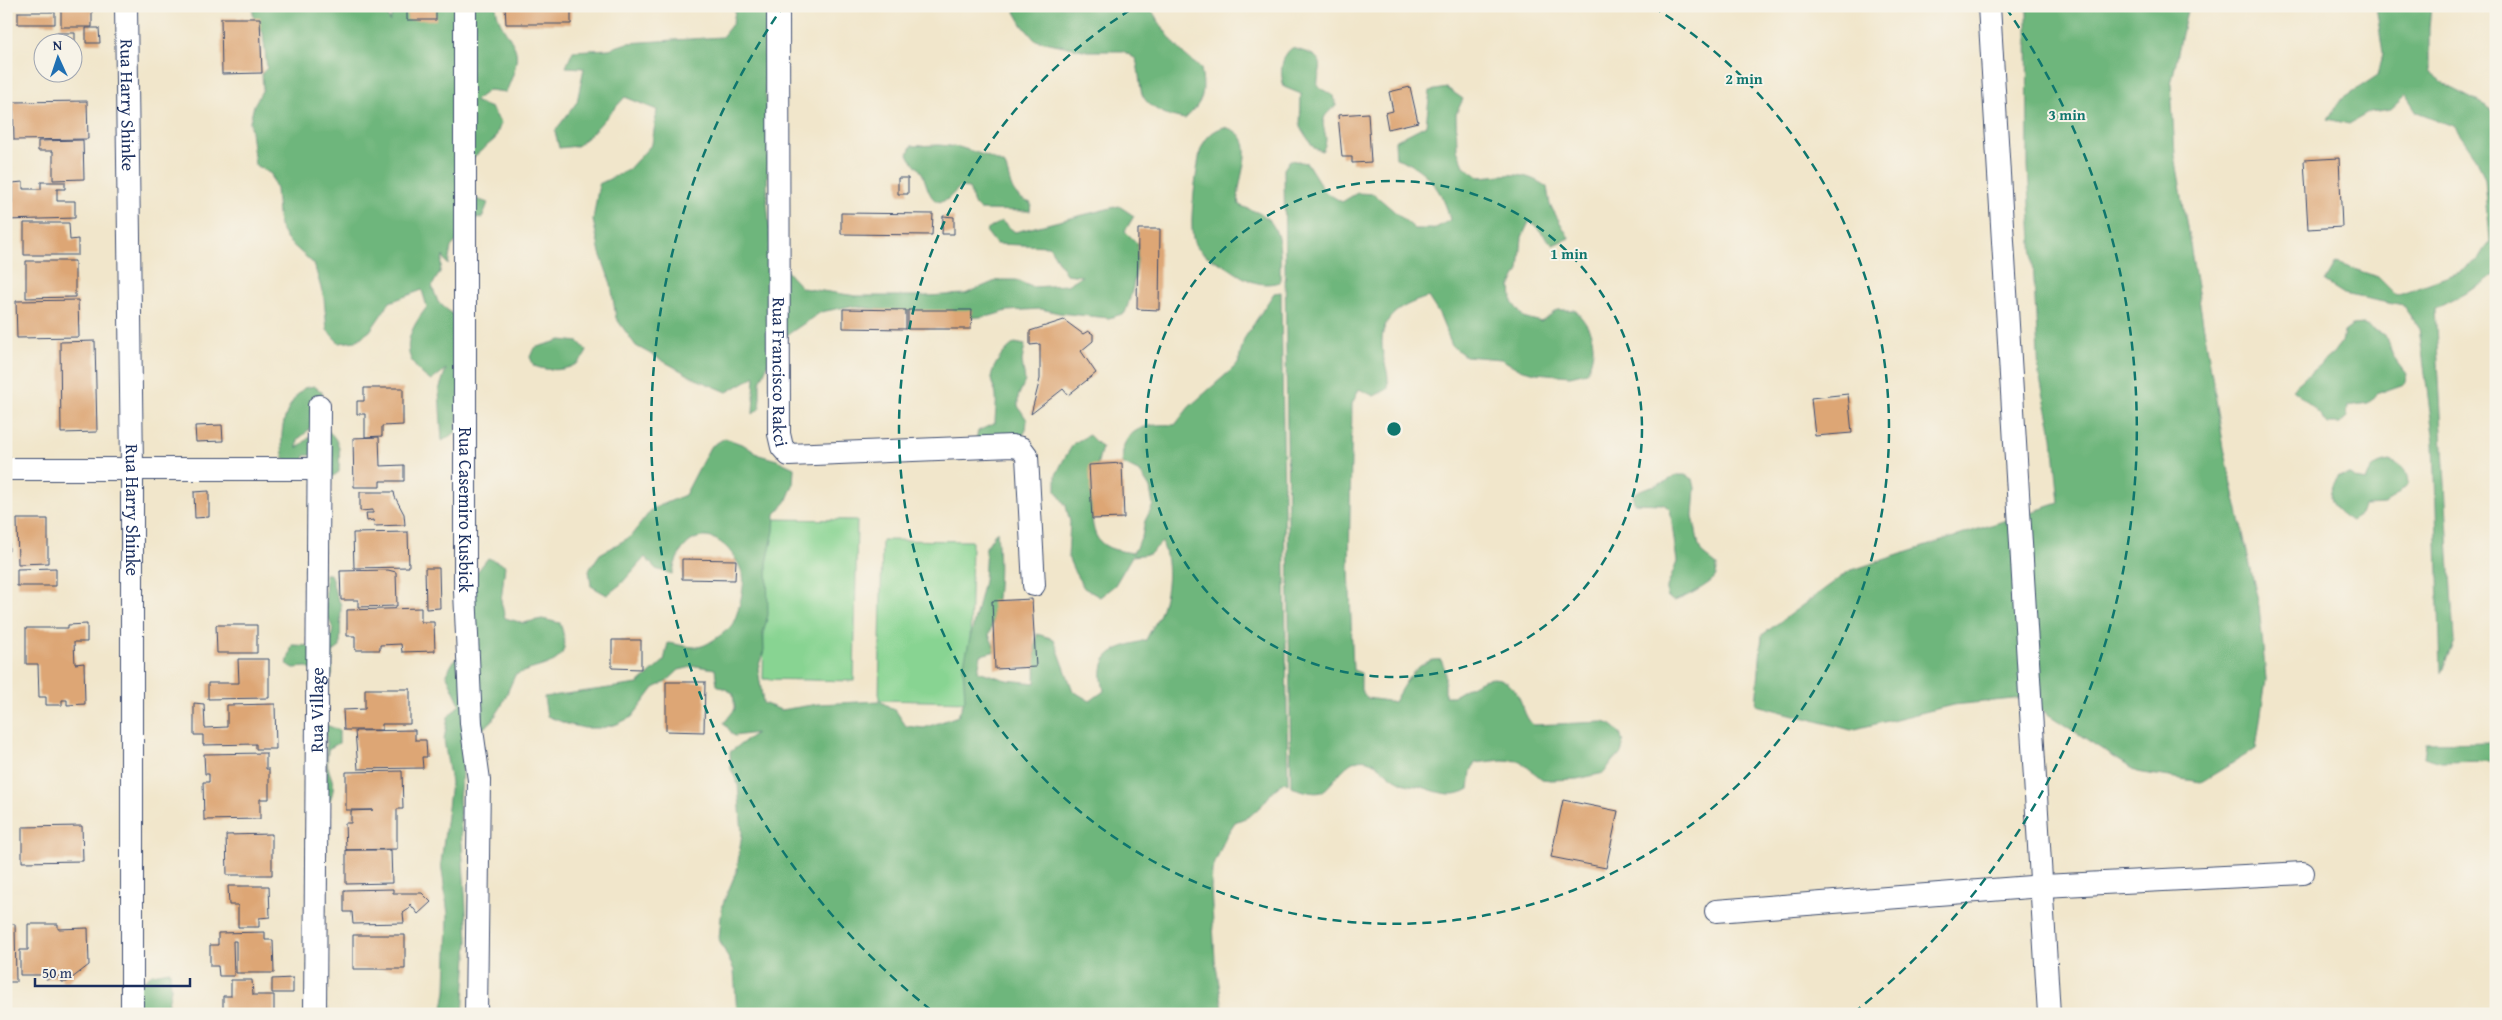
<svg xmlns="http://www.w3.org/2000/svg" width="2502" height="1020" font-family="'Gentium Book Plus',serif">
<style>
.green{fill:#88d492;stroke:#528278}
.forest{fill:#6eb67c;stroke:#44726d}
.building{fill:#dda674}
.lines{fill:none;stroke-linecap:round;stroke-linejoin:round}
.street-casing{stroke:#3b4a6e;stroke-width:24}
.street{stroke:#fff;stroke-width:22}
.ring{fill:none;stroke:#0f766e;stroke-width:2.5;stroke-dasharray:9 6}
.labels{text-anchor:middle;stroke-width:4;stroke-linejoin:round;paint-order:stroke}
.street-label{font-size:18px;fill:#1b2f5e;stroke:#f7f3e8}
.centre{fill:#0f766e;stroke:#f7f3e8;stroke-width:2.5}
.ring-label{font-size:15px;text-anchor:middle;font-weight:bold;fill:#0f766e;stroke:#f7f3e8;stroke-width:4;stroke-linejoin:round;paint-order:stroke}
</style>
<rect width="100%" height="100%" fill="#f7f3e8"/>
<filter id="ink" filterUnits="userSpaceOnUse"><feTurbulence type="fractalNoise" baseFrequency=".02" numOctaves="2"/><feDisplacementMap in="SourceGraphic" scale="10" xChannelSelector="R" yChannelSelector="G"/><feConvolveMatrix kernelMatrix="1 2 1 2 8 2 1 2 1" color-interpolation-filters="sRGB"/></filter>
<filter id="wash" filterUnits="userSpaceOnUse"><feTurbulence type="fractalNoise" baseFrequency=".0096" numOctaves="4" result="noise"/><feDisplacementMap in="SourceGraphic" scale="20" xChannelSelector="R" yChannelSelector="G"/><feGaussianBlur stdDeviation="1.12" result="paint"/><feColorMatrix in="noise" values="0 0 0 0 0 0 0 0 0 0 0 0 0 0 0 0 0 1.4 0 .05"/><feComposite in="paint" operator="in"/></filter>
<g filter="url(#wash)">
<rect width="100%" height="100%" fill="#f1e6cb"/>
<path class="green" d="M766,519L857,520L854,681L763,679Z
M882,540L972,541L969,702L879,700Z"/>
<path class="forest" d="M252,6H385L390,22L394,6H496C497,23 507,31 514,46C521,59 511,80 506,92L489,90L474,101L491,108L501,123L495,139L469,161L471,197L488,203L482,218H466L463,235L451,247L448,265L443,256L440,272L432,286L438,302L465,325L456,432L442,441L439,390L446,369L431,381C398,358 405,335 427,307L422,290L390,302L370,331L356,341L339,343L327,330L324,298L314,264L287,240L279,226L276,189L271,174L255,165L250,122L254,105L263,89L262,73L267,68L263,33L254,19Z
M736,6H772L770,24L765,34L764,72L768,126L767,201L772,255L802,288L856,296H926L965,294L998,280H1016L1032,287L1067,285L1082,276L1066,274L1049,246L996,244L986,231L1001,221L1015,232L1119,206L1134,216L1125,231L1138,244C1138,267 1133,292 1125,313L1109,318L1059,313L1041,309L1007,311L990,316L956,319L851,306L821,312L778,341L760,382V408L753,414L755,376L727,392L696,379L636,346L616,318L611,284L600,253L593,220L599,184L628,170L652,144L657,110L625,97L592,133L577,146L559,148L555,131L577,102L584,68L566,67L573,51L609,49L627,43L722,37L733,23Z
M1017,6H1149C1164,30 1177,52 1201,68C1205,94 1204,101 1185,119C1170,117 1144,108 1141,90C1139,80 1139,69 1136,59L1123,51H1088L1035,40L1023,26L1015,12Z
M2027,6H2188L2171,85L2175,155L2224,448L2259,606L2266,679L2256,749L2201,782L2137,772L2023,698L1953,705L1851,730L1756,705L1762,635L1849,571L2059,503L2053,437L2039,375L2028,166Z
M2376,6H2431L2429,27V72L2447,86L2488,107L2496,114V274L2481,285L2435,309L2454,641L2441,673L2434,442L2419,328L2403,306L2344,294L2325,282L2336,263L2378,277L2396,295L2460,272L2479,259L2490,241L2485,179L2477,159L2454,126L2417,112L2406,95L2391,109L2370,112L2349,124L2328,119L2340,100L2378,75L2383,53Z
M1292,48C1304,52 1324,54 1320,71C1319,77 1317,80 1318,87L1334,96L1336,106C1309,124 1335,132 1322,151L1314,148L1300,127L1301,94L1284,87C1280,74 1280,57 1292,48Z
M1447,88L1463,99L1456,114L1457,149L1464,166L1479,177C1508,175 1522,170 1547,187L1550,205L1569,238L1553,245L1530,220L1522,237L1519,270L1511,285L1512,302L1523,317L1541,322L1557,310H1575C1594,331 1598,346 1587,372L1570,376L1536,373L1519,369L1501,359L1465,356L1452,346L1439,314L1428,297C1397,307 1377,318 1383,355C1386,369 1389,373 1388,389L1374,396L1359,389L1352,404L1349,567L1353,670L1361,673V690L1367,698L1394,702C1404,684 1418,657 1441,660L1445,669V696H1453C1474,685 1498,663 1517,694C1524,705 1523,715 1533,725L1603,722C1619,725 1627,740 1620,756L1613,760L1604,773L1577,779L1551,780L1542,779L1520,761L1502,760L1475,763L1471,771L1469,789C1454,798 1440,793 1425,788C1416,785 1407,786 1399,781C1388,776 1379,763 1367,760C1346,755 1334,786 1321,792C1314,795 1298,789 1291,787L1284,169L1290,160L1307,163L1325,192L1342,202L1357,193L1374,194L1415,229H1434L1450,220C1444,191 1425,167 1396,158L1395,141L1426,125L1430,91Z
M1224,127C1264,136 1234,178 1239,205C1247,209 1257,211 1264,216C1284,229 1280,262 1280,282C1257,288 1245,279 1227,267C1216,260 1204,257 1196,246C1186,233 1197,170 1200,152C1204,139 1211,131 1224,127Z
M939,145L959,147L987,156L1005,165C1012,184 1009,196 1031,203L1030,211L980,210L974,204L969,188L961,187C955,191 953,194 949,198C930,212 927,182 922,173C918,166 911,162 908,154L911,146Z
M1281,292L1288,784L1284,782L1273,791L1263,804L1250,816L1235,822L1226,836L1212,870L1211,888L1215,960L1224,1014H737L734,970L719,939L722,906L737,870L742,833L738,784L731,769L730,752L756,733L734,736L724,723L735,709L733,693L717,685L715,669L696,666L679,670L666,682L654,688L632,717L617,724L601,728H584L567,724L547,716L544,697L638,684L664,661L668,643C677,644 693,649 702,646C709,644 726,632 731,626C737,620 746,583 743,575C727,529 685,520 672,574L656,569L645,557L621,584L607,595L591,586L589,570L600,554L630,537L652,509L685,495L710,447L725,438L744,445L759,455L777,460L794,468L793,485L786,502L775,514L774,531L767,563L768,615L763,633L764,650L758,668L763,703L781,710L818,704L880,701L896,711L906,726L924,728L958,716L965,699L963,667L984,581L986,547L997,531C1000,567 1000,600 989,635L996,651L981,655L978,671L1006,680L1035,683C1036,666 1034,651 1037,634L1054,639L1073,691L1090,701L1104,691C1095,652 1114,649 1146,640C1151,629 1159,619 1162,608C1169,587 1170,562 1162,542L1150,554L1132,556L1115,585L1100,597L1084,588L1075,573L1068,557L1070,522L1066,506L1056,491V475L1064,459L1074,443L1089,435L1102,448C1095,468 1085,520 1098,539C1106,550 1121,551 1133,553L1142,537L1145,521L1153,505L1150,488L1140,472L1122,463C1123,457 1122,448 1125,443C1134,424 1157,424 1175,425L1189,407L1238,364L1244,339L1274,293Z
M2364,325L2385,335L2393,356L2407,374L2404,384L2376,394L2368,403L2348,406L2347,417L2339,424H2328C2323,416 2300,395 2292,389L2335,351L2342,342L2344,332L2352,326Z
M561,340L579,342L587,351C579,371 552,373 534,366L530,357L534,348Z
M1015,343L1025,345L1022,361L1025,381L1018,397V406L1027,420L1026,430L1022,437L976,439L978,431L995,423C995,415 997,404 996,396C996,390 991,384 991,378C992,366 1005,349 1015,343Z
M314,386L322,392C322,412 314,428 298,439L297,448L310,437L328,431C343,443 339,455 339,472L325,482L314,455H306L301,463L284,459C278,433 284,406 304,388Z
M2390,461C2403,466 2407,470 2408,484L2385,505L2364,506L2360,515L2351,521C2330,508 2323,497 2339,476L2350,475L2355,479L2366,481C2371,467 2375,463 2390,461Z
M1676,475H1685L1693,479L1695,488L1693,516L1699,546L1702,553L1717,565C1717,569 1717,574 1715,577C1711,584 1681,600 1673,601L1667,596V587L1677,562L1670,509L1663,504L1634,503L1633,495C1645,484 1663,487 1676,475Z
M488,558L505,565L501,601L505,618L523,623L542,619L560,623C576,667 545,662 515,675L501,707L492,721L479,732L463,765L459,798L468,941L463,1014H442L446,991L448,914L441,863L451,783L444,740L448,717L460,704L446,674L455,659L472,654V588L477,572Z
M325,574H330L332,579L335,592L341,605L340,647L333,652L332,675L327,682L307,667L294,668L287,664L292,645L318,646L326,644C339,627 329,626 326,610C325,599 326,586 325,574Z
M326,725L339,730V743L328,749C328,754 326,762 328,767C331,780 337,784 330,800L327,802Z
M2496,742V761L2441,762L2424,757L2426,743Z
M170,971L171,988L166,1014H137L138,985L152,974Z"/>
<g id="blocks">
<path class="building" d="M61,6H92V27H61Z
M407,6H436V20H407Z
M505,6H571V24H506Z
M18,12H55V24H18Z
M221,18H260L262,73L222,74Z
M86,28H99L100,43H86Z
M55,33H75V44L55,42Z
M1410,87L1418,122L1388,129L1385,113L1393,111L1389,92Z
M87,101L88,139L14,140L13,102Z
M1368,113L1371,162L1352,163V157H1342L1338,115Z
M83,140L84,179L53,180V151H38V141Z
M2339,158L2342,227L2308,229L2304,160Z
M898,178H908V194H898Z
M23,182V189H41V182H65V189H57V201H75V218L6,220V203H12V183Z
M841,213L933,214L932,235L841,234Z
M943,216L954,217V234H942Z
M24,223H69L70,240L78,239V255H24Z
M1138,229H1160L1159,310L1137,309Z
M26,261H75V297L26,298Z
M78,300L79,337L17,338L16,301Z
M843,309L906,310V329L843,328Z
M908,310H972L971,329H908Z
M1064,320L1083,334L1088,331L1093,334V341L1081,351L1096,373L1068,395L1063,389L1031,414L1040,379V344L1030,345V331Z
M95,341L97,432L61,433L60,342Z
M364,388H403V425L382,426V436L365,437V414H357V401H364Z
M1848,394L1852,433L1815,436L1811,398Z
M222,425L223,441L196,442L195,426Z
M379,437L380,466L404,465V481H380V487H354L353,438Z
M1122,463L1124,518L1092,519L1089,465Z
M209,491V517L195,518L194,492Z
M360,492H394L395,497L404,514L405,525L374,526L373,520L367,521L366,513H373V510L360,511Z
M6,503H8L9,551H6Z
M17,519H48V563L18,564Z
M408,532L409,567L354,568L353,533Z
M682,559L736,560L735,580L682,579Z
M56,568V586H17V569Z
M425,568H439L440,608L426,609Z
M388,570L396,572L397,606L358,607V600H341L340,571Z
M1032,599L1036,667L995,669L992,601Z
M421,608V622H434L435,651L402,652L401,644L380,645V650H355V636H347V610Z
M87,624V642H74L75,664L84,663L85,704L67,705V700H62V705H46V697H39L38,664H26V628H68V625Z
M216,625H257V653H217Z
M612,640H641V669L612,668Z
M238,659H269V698L208,699V683H239Z
M666,682H705L704,732L666,731Z
M365,689H410V724H382V730H344L343,710L365,709Z
M194,703L204,704L205,728L227,727V705L275,704L276,749H256V744L203,745V735H194Z
M415,730V740H426L427,757H422L423,768L358,769L355,731Z
M266,753V769H269V799H260V819L204,820L203,782H209V774H205L204,754Z
M402,771L403,809H397V849L346,850L345,823H351V811L373,810H346V772Z
M1563,800L1618,811L1606,868L1551,857Z
M82,826L83,861L22,862V827Z
M272,834V875H227L226,835Z
M346,850H391L392,883L346,884Z
M228,886H269L270,917L259,918V927H238V905H229Z
M393,889V893H422L431,902L418,914L410,904L409,909L403,913L404,923L353,924L352,912H344V890Z
M6,924H15L16,982H6Z
M28,924H58V929L88,928L89,965L67,982H62L61,977L46,979V975H20V950H28Z
M265,932V940H273L274,973H236V941H233L234,976H219L218,966H210V945H218V933Z
M353,935H405V969H353Z
M293,978V993H272V979Z
M231,980H252L253,995H274V1014H223V996H231Z"/>
</g>
</g>
<g filter="url(#ink)">
<use href="#blocks" fill-opacity="0" stroke="#3b4a6e" stroke-width="1"/>
<g class="lines">
<defs>
<g id="street">
<path id="s1" d="M126,6L132,468V1014"/>
<path id="s2" d="M465,6V591L471,723L479,780L476,1014"/>
<path id="s3" d="M778,6L779,434L782,447L789,455L1012,446L1021,448L1027,456L1034,585"/>
<path d="M1989,6L2049,1014"/>
<path d="M6,469H317"/>
<path d="M1716,911L2043,886L2303,873"/>
<path id="s4" d="M315,1014L319,406"/>
</g>
</defs>
<use href="#street" class="street-casing"/>
<use href="#street" class="street"/>
</g>
</g>
<g class="ring">
<circle cx="1394" cy="429" r="248"/>
<path d="M1653 7A495 495 0 1 1 1135 7"/>
<path d="M931 1010A743 743 0 0 1 782 8M2006 8A743 743 0 0 1 1857 1010"/>
</g>
<g class="labels">
<g class="street-label">
<text dy="6" stroke="none"><textPath href="#s1" startOffset="99">Rua Harry Shinke</textPath></text>
<text dy="6" stroke="none"><textPath href="#s3" startOffset="366">Rua Francisco Rakci</textPath></text>
<text dy="6" stroke="none"><textPath href="#s1" startOffset="504">Rua Harry Shinke</textPath></text>
<text dy="6" stroke="none"><textPath href="#s2" startOffset="504">Rua Casemiro Kusbick</textPath></text>
<text dy="6" stroke="none"><textPath href="#s4" startOffset="304">Rua Village</textPath></text>
</g>
</g>
<circle cx="1394" cy="429" r="8" class="centre"/>
<g class="ring-label">
<text x="1744" y="84">2 min</text>
<text x="2067" y="120">3 min</text>
<text x="1569" y="259">1 min</text>
</g>
<rect width="2502" height="1020" fill="none" stroke="#f7f3e8" stroke-width="25"/>
<g transform="translate(58 58) rotate(357)"><circle r="24" fill="#f7f3e8" stroke="#9fa5b1"/>
<path d="M0-4L9 19L0 12L-9 19Z" fill="#1f6fb2"/>
<text y="-8" font-size="14" font-weight="bold" text-anchor="middle" fill="#1b2f5e">N</text>
</g>
<path d="M35 978v8h155v-8" fill="none" stroke="#1b2f5e" stroke-width="2.5"/>
<text x="42" y="978" font-size="15" fill="#1b2f5e" stroke="#f7f3e8" stroke-width="4" paint-order="stroke">50 m</text>
</svg>
